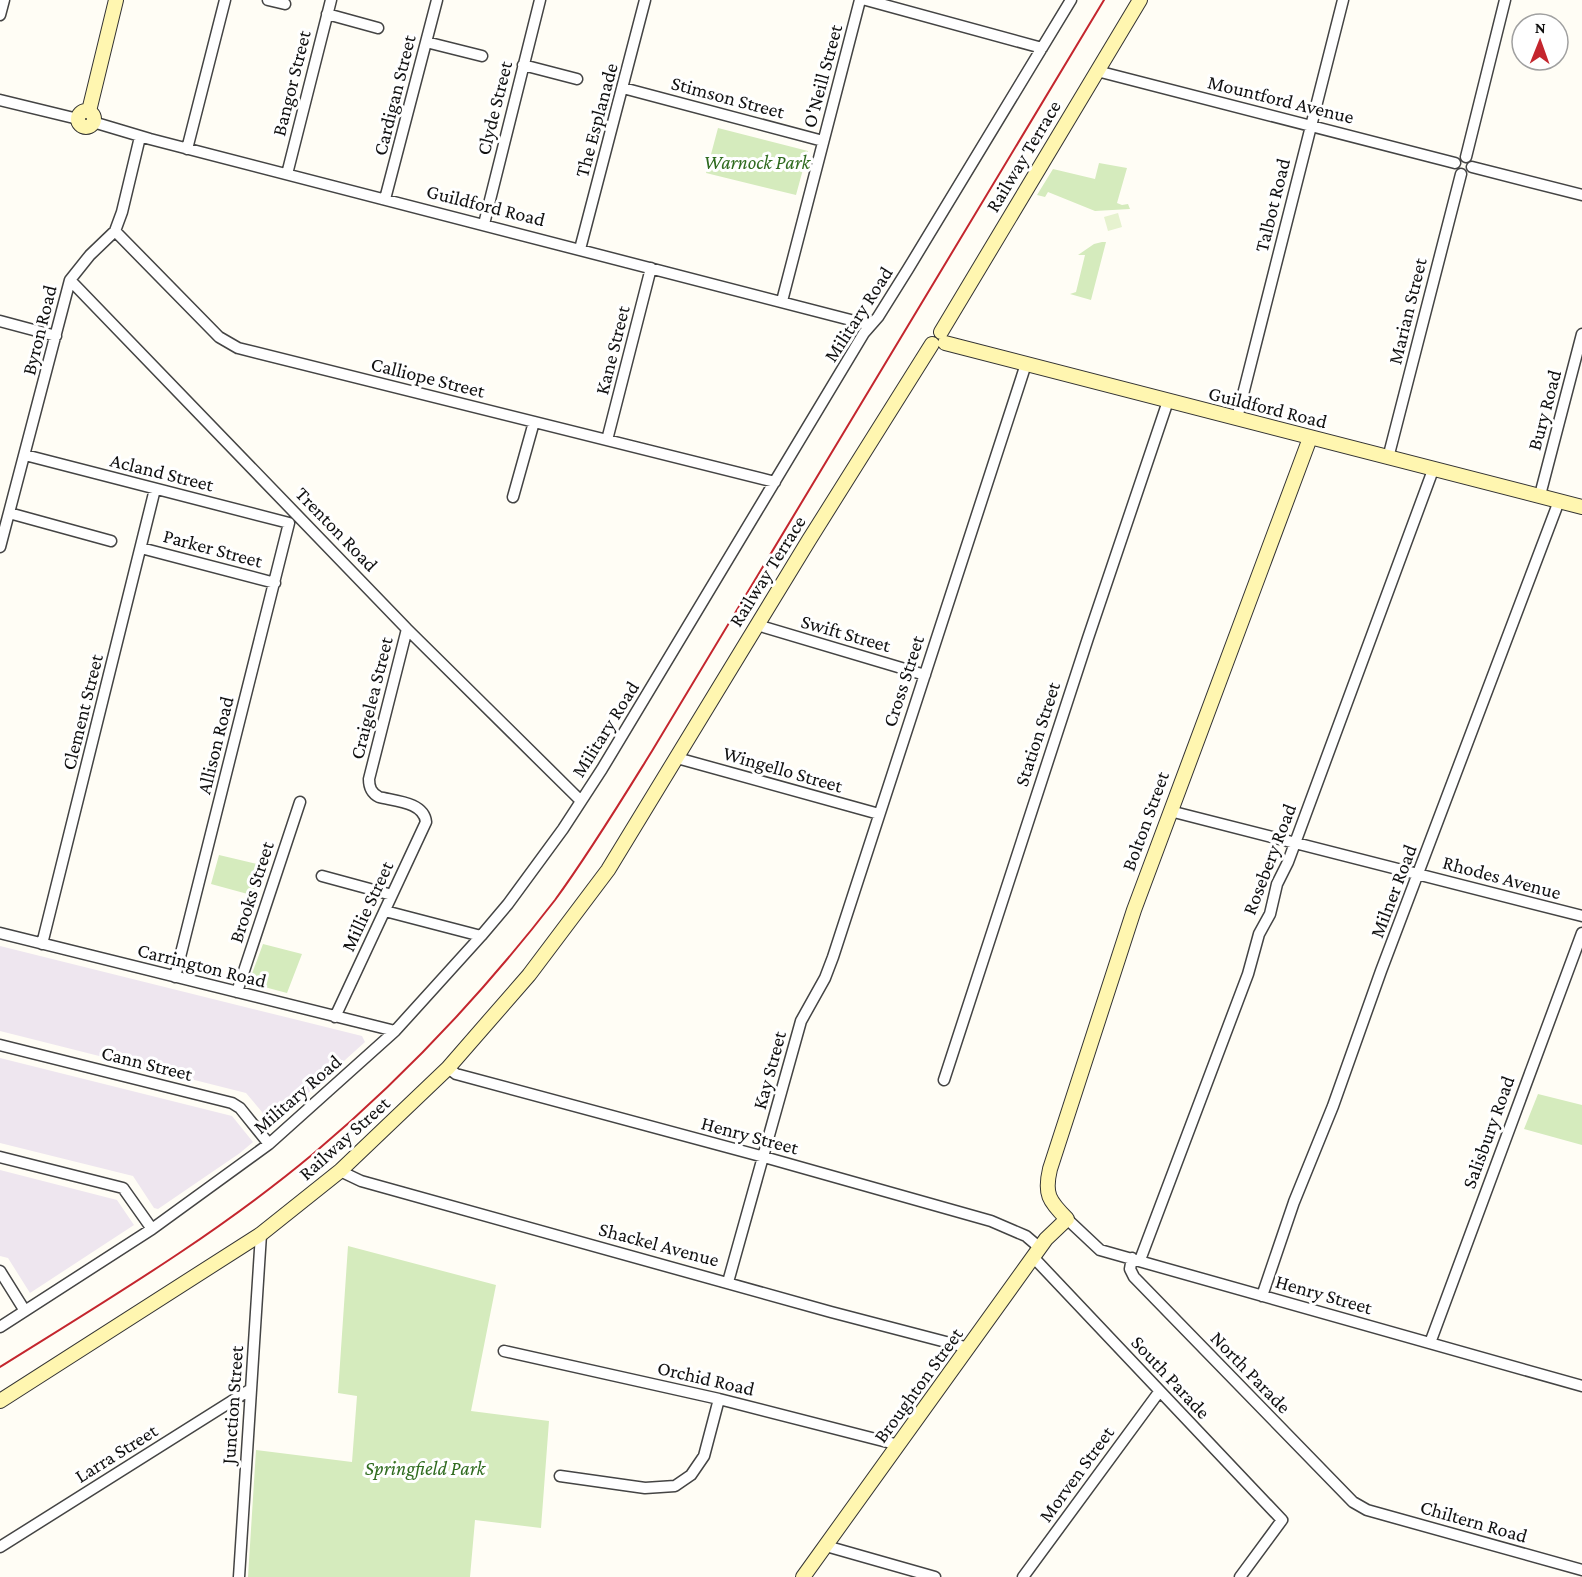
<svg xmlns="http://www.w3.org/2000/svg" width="1582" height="1577" font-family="'Crimson Pro',serif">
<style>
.industrial{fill:#eee6ef}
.green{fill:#d5ebbd}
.pitch{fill:#e6f2cf}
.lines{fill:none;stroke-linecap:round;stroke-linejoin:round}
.street-casing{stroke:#444;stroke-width:13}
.secondary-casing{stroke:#333;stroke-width:16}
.street{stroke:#fff;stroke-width:10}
.secondary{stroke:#fff6b0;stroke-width:14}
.rail{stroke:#c4262e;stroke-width:2}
.labels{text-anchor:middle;stroke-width:6;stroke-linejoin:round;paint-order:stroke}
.street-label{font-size:20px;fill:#111;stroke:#fff}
.park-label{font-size:20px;font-style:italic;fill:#2f6b1f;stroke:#fff}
</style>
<rect width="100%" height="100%" fill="#fffdf5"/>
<path class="industrial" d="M0,946L362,1036L365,1042L273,1125L246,1093L0,1031Z
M0,1058L232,1116L253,1142L240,1153L158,1209L154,1208L133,1176L0,1143Z
M0,1170L117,1200L134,1225L30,1293L8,1258L0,1256Z"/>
<path class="green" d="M718,128L808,151L796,195L706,173Z
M1099,163L1127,168L1117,203L1122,205L1128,204L1130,209L1095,211L1048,192L1045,197L1037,195L1053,169L1095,179Z
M1102,242H1106L1091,300L1070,294L1076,292L1085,255H1078L1094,244Z
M219,855L265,866L255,896L211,884Z
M263,944L302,954L287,993L253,984L250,979Z
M1538,1094L1582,1105V1145L1524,1129Z
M348,1246L496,1285L471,1411L549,1421L541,1528L475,1520L470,1577H248L256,1450L352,1462L357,1396L338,1393Z"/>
<path class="pitch" d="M1118,213L1122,227L1108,231L1104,217Z"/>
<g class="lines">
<defs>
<path id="street" d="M268,0L285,4
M866,0L1042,48
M327,14L378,28
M0,15L4,0
M426,42L482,56
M523,65L577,79
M1097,71L1455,163
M623,88L823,141
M0,100L78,119
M93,122L150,139L870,325
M187,149L225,0
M1466,157L1505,0
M1472,167L1582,195
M287,174L331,0
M385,199L437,0
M484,224L540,0
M115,231L219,337L238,348L775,482
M580,249L645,0
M70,280L407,629L581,801
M782,301L860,0
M0,321L56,336
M1237,418L1343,0
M607,440L651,268
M25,455L289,523
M1388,458L1461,174
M1540,495L1582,334
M513,497L534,422
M9,513L111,541
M0,547L70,280L90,255L115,231L122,212L140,137
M141,548L275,583
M757,625L925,675
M677,758L879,814
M1170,811L1582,916
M322,876L392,895
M385,911L481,936
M0,933L395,1031
M42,944L155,489
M175,977L289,523
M237,992L300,802
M335,1017L426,822C424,802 395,801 379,797C371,793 369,787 369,779L407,629
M0,1045L232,1103L240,1108L269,1144
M448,1068L456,1074L764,1157L991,1221L1026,1236L1040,1248
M944,1080L1088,638L1168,401
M0,1157L123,1188L152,1229
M340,1171L361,1181L831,1312L969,1348
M1067,1219L1100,1250L1582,1386
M1034,1258L1282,1520L1240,1577
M1132,1258L1130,1269L1134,1277L1353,1502L1367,1510L1582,1570
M1140,1260L1248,974L1259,934L1270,914L1277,884L1288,862L1433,470
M0,1271L25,1311
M728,1282L801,1021L825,978L833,957L1026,364
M1262,1296L1294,1202L1333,1106L1381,971L1559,501
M0,1327L152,1229L269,1144L395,1031L481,936L508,904L563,829L602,769L864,333L878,317L908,269L1071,0
M1430,1343L1582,933
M504,1351L719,1399L899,1445
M560,1476L645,1488L675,1486L691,1475L704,1456L719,1399
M826,1546L935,1577
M0,1547L251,1389
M239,1577L261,1234
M1023,1577L1159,1392"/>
<path id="secondary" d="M89,111L116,0
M78 119a8 8 0 1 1 16 0a8 8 0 1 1-16 0Z
M941,332L1140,0
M945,343L1582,507
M0,1401L261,1234L340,1171L448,1068L529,975L608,870L809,540L932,344
M803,1577L1046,1239L1067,1219C1049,1201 1044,1194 1050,1169L1134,910L1310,438"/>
</defs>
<use href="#street" class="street-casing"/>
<use href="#secondary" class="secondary-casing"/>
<use href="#street" class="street"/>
<use href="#secondary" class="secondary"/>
<path class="rail" d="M0,1367C107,1300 216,1235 313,1154C402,1079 484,992 555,900C590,852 621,801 652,751L1104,0"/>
</g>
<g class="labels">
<g class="street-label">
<text transform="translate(822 76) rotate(-75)" y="7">O'Neill Street</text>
<text transform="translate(291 83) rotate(-76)" y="7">Bangor Street</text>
<text transform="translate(394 95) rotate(-76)" y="7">Cardigan Street</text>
<text transform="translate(728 97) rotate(15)" y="7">Stimson Street</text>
<text transform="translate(1281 99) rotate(14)" y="7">Mountford Avenue</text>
<text transform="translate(494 108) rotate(-76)" y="7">Clyde Street</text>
<text transform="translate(596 120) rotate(-75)" y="7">The Esplanade</text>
<text transform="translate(1023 156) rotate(-59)" y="7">Railway Terrace</text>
<text transform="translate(486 205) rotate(14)" y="7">Guildford Road</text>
<text transform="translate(1272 205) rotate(-76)" y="7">Talbot Road</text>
<text transform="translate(1407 311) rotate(-76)" y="7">Marian Street</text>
<text transform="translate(858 314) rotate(-57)" y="7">Military Road</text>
<text transform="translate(39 330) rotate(-76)" y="7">Byron Road</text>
<text transform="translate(612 350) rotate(-76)" y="7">Kane Street</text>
<text transform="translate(428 377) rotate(14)" y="7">Calliope Street</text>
<text transform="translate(1268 407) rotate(14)" y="7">Guildford Road</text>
<text transform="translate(1544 410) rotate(-75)" y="7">Bury Road</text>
<text transform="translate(162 472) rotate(14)" y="7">Acland Street</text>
<text transform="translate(337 529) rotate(46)" y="7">Trenton Road</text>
<text transform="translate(213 548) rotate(15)" y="7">Parker Street</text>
<text transform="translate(767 571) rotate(-58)" y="7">Railway Terrace</text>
<text transform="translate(846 633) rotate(16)" y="7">Swift Street</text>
<text transform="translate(903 681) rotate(-72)" y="7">Cross Street</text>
<text transform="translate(371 698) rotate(-76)" y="7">Craigelea Street</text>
<text transform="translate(82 712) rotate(-76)" y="7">Clement Street</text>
<text transform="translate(605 729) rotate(-58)" y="7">Military Road</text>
<text transform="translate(1037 734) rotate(-72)" y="7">Station Street</text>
<text transform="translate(215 745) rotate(-76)" y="7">Allison Road</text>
<text transform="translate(783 769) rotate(16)" y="7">Wingello Street</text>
<text transform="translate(1145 821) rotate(-70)" y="7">Bolton Street</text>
<text transform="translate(1269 859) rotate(-69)" y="7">Rosebery Road</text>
<text transform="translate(1502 877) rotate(15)" y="7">Rhodes Avenue</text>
<text transform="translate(1393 891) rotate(-69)" y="7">Milner Road</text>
<text transform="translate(251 892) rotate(-72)" y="7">Brooks Street</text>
<text transform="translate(367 906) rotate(-65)" y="7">Millie Street</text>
<text transform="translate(202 965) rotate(14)" y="7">Carrington Road</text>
<text transform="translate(147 1063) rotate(14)" y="7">Cann Street</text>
<text transform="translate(769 1070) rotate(-75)" y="7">Kay Street</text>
<text transform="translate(297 1094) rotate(-41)" y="7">Military Road</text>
<text transform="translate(1488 1132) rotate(-70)" y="7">Salisbury Road</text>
<text transform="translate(750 1135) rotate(15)" y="7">Henry Street</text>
<text transform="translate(344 1138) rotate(-42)" y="7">Railway Street</text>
<text transform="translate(659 1244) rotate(15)" y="7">Shackel Avenue</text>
<text transform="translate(1324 1294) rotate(16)" y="7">Henry Street</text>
<text transform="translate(1251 1372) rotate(46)" y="7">North Parade</text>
<text transform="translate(1171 1377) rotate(47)" y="7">South Parade</text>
<text transform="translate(706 1378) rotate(13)" y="7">Orchid Road</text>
<text transform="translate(918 1385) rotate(-54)" y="7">Broughton Street</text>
<text transform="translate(232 1405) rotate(-86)" y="7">Junction Street</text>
<text transform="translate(116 1453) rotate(-32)" y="7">Larra Street</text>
<text transform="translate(1076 1474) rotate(-54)" y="7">Morven Street</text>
<text transform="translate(1474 1521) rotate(16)" y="7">Chiltern Road</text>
</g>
<g class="park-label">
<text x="757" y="169">Warnock Park</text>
<text x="425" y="1475">Springfield Park</text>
</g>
</g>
<g transform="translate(1540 42) rotate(1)"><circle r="28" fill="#ffffff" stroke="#a0a0a0" stroke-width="1.5"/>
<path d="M0-4.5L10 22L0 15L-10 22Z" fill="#c4262e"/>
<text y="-9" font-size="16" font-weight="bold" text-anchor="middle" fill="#111111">N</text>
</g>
</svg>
